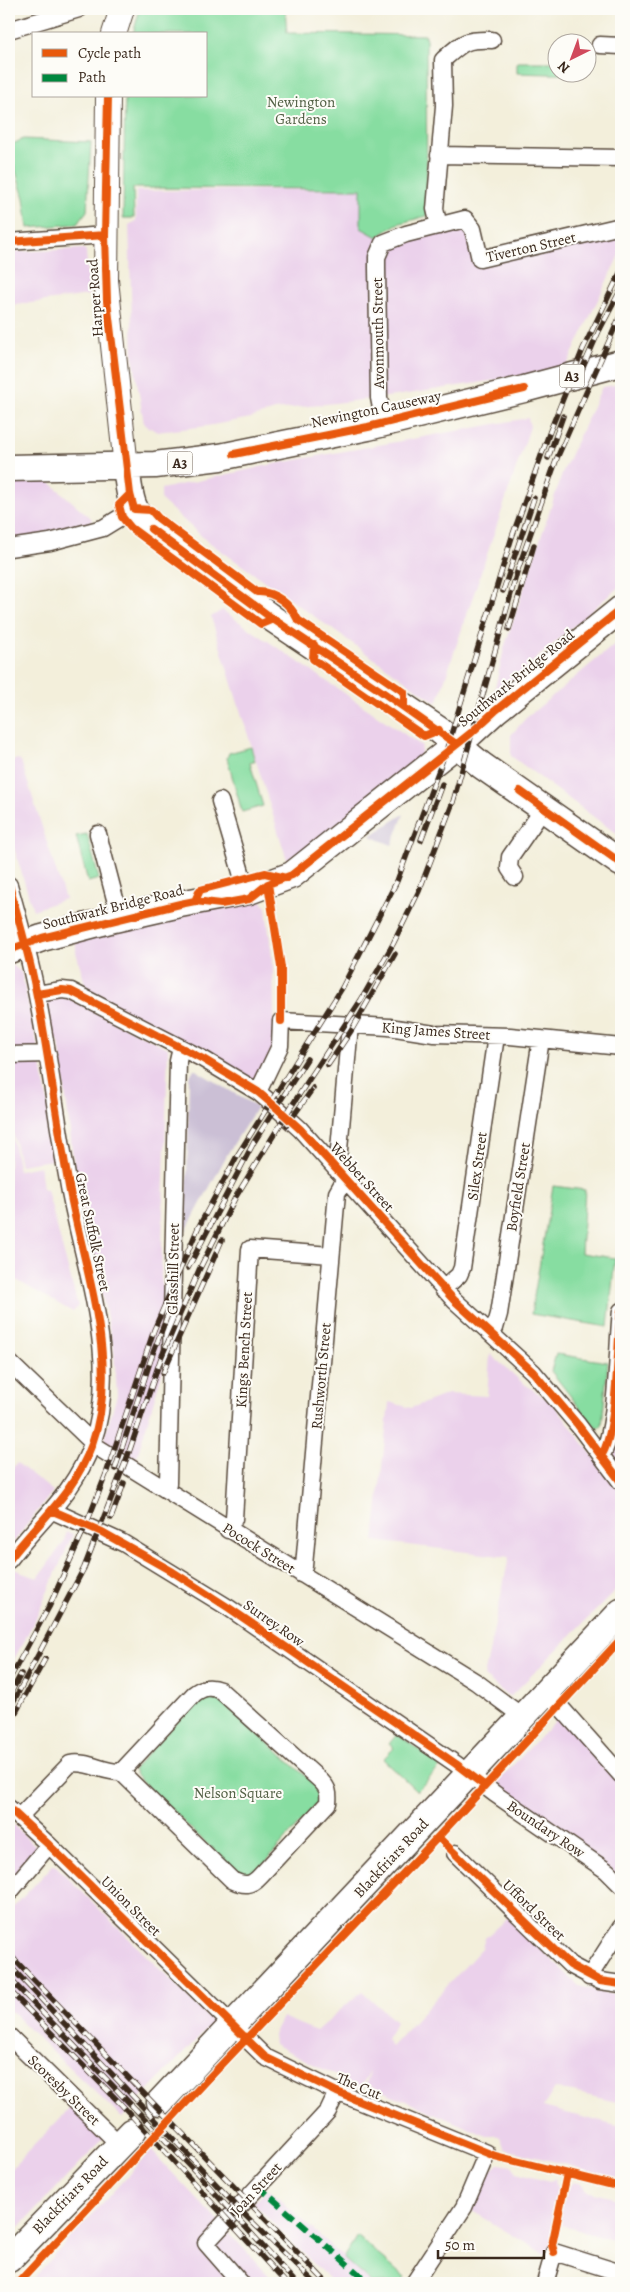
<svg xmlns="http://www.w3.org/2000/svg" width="630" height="2292" font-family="Alegreya,serif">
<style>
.built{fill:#ebd1eb}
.industrial{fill:#cbbfd5}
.green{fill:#87dda1;stroke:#618460}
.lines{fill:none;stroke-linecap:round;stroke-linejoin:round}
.primary-tunnel{stroke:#cec8b5;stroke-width:26;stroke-dasharray:26 13;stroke-linecap:butt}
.street-casing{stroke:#57483a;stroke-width:19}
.secondary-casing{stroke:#57483a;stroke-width:26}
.primary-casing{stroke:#57483a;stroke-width:29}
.street{stroke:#fff;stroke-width:16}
.secondary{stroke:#fff;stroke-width:24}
.primary{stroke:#fff;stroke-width:26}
.rail-casing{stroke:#3b2a1e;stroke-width:5.5}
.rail{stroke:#fdfcf7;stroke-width:4;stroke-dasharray:11;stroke-linecap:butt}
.quiet{stroke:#00873e;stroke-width:6;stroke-dasharray:12 6;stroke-linecap:butt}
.cycleway-casing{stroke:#fdfcf7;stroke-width:11}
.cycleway{stroke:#e8590c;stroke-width:8}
.labels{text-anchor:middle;stroke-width:4;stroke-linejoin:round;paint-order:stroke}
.shield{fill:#fdfcf7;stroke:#75695f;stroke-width:1}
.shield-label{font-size:14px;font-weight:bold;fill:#3b2a1e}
.park-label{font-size:15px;fill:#526045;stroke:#fdfcf7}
.street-label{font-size:15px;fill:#3b2a1e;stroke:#fdfcf7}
</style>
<rect width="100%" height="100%" fill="#fdfcf7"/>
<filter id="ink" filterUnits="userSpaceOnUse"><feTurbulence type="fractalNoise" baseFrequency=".02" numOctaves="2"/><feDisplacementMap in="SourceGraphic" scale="10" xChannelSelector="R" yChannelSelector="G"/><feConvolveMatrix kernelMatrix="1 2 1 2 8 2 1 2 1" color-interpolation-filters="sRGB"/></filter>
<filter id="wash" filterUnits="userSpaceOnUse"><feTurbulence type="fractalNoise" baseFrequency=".0096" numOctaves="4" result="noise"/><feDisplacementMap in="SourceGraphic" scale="20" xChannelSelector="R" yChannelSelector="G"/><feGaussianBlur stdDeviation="1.12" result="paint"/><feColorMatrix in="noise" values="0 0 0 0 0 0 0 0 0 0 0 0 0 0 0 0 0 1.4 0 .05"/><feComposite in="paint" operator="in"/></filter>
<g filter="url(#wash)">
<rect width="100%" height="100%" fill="#f3efdb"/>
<path class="built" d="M362,189L361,228L377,237L390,247L459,225L468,231L474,257L621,234V251L567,365L558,370L395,396L275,410L251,418L207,426L157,432L144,424L133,357L129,225L136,221V191Z
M84,249L86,251L89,295L9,306V252Z
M621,384V585L493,696L505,645L563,471L602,387Z
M528,418L530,427L437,703L206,540L161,500V489L274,464Z
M9,480H47L92,519L88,529L9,541Z
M222,610L422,746L420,756L313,846L287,860L211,617Z
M621,639V837L511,756V735L526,718Z
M17,759L21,761L65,899L33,910L9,832V762Z
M259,897L266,907L273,966L275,1045L261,1076L251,1083L88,995L76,952V936Z
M12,965L21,972L38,1048L58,1159L20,1165L9,1115V967Z
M63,996L168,1048L161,1277L170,1347L135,1463L103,1443L117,1395L114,1350L74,1165L59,1041L52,1039L46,1000Z
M9,1122L19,1170L40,1166L43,1189L47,1190L78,1306L73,1312L9,1276Z
M490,1354L523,1383L553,1403L621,1493V1585L510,1697L484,1677L509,1557L374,1541L389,1402L411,1408L448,1394L487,1396Z
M616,1429L621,1430V1473L614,1463L612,1455Z
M17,1463L53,1491L9,1548V1472Z
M67,1532L73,1534L36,1618L9,1669V1569L11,1566L22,1573L38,1578L63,1543Z
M559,1717L621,1779V1879L496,1788L497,1782Z
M9,1821L43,1853L9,1896Z
M54,1864L213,2022L122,2118L9,2010V1912Z
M508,1917L579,1986L621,1997V2103L555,2088L543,2107L621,2127V2179L505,2149L499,2136H487L366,2084L370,2071L360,2088L274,2044L273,2035L282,2017L316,2031L362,1991L396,2022L386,2039L391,2047L482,1948L485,1938Z
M72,2106L104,2138L9,2238V2171Z
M151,2150L276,2283H29Z
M499,2164L513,2166L516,2173L550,2182L555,2178L559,2198L549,2257L469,2209L491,2171Z
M575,2182L582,2184L586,2191L621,2200V2243L558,2224L566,2191L571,2184Z
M268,2188L371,2283H333L253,2203Z"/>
<path class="industrial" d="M404,814L392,845L370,836Z
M194,1069L257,1107L228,1153L186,1231L189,1078Z"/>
<path class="green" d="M143,9H285L287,33L426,35L427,216L397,224L377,237L361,228V189L133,188L134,218H123L125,96H206V34H133L139,12Z
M517,62H557L558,72L578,73V75L517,73Z
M23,139L91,142L87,211L77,224L28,228L24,198L9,149V146Z
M251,747L255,761L250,763L263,806L242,812L227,758L229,753Z
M87,834L99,879L88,882L76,836Z
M553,1186L585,1190L581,1253L615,1258L608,1327L531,1314Z
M556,1354L608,1362L602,1426L596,1429L551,1371Z
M211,1692L320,1789L323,1797L255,1874L246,1878L238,1874L137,1777L133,1770L200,1695Z
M397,1734L441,1766L417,1791L383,1759L394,1748L389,1744Z
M357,2236L405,2278L401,2283H371L343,2258Z"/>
</g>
<g filter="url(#ink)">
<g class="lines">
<path class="primary-tunnel" d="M132,2132L160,2102"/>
<defs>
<path id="street" d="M9,30L79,9
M600,45L621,46
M439,155L621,158
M439,226L435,209L444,106L443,60C463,42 465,39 492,40
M9,242L105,235
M384,423L379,398L377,268V257L383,243L406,234L465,219L473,229L480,259L621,226
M9,548L50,542L103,528L134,509
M220,801L243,879L249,891
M98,834L120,918
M515,877L509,868L510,857L544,808
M9,885C19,920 29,955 36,991C49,1054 56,1118 68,1181C82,1264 122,1362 92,1444C73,1496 40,1519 9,1560
M37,994L62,990L71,991L203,1059L258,1092L278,1109L300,1129L454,1300L533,1372L578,1425L621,1482
M9,1055L48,1054
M258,1092L280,1046L281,1021L389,1027L434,1034L510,1036L621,1047
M335,1168L338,1161L350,1025
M443,1289L459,1275L462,1268L496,1036
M491,1333L495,1328L499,1314L541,1039
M9,1362L97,1447L476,1682L523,1717
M601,1456C618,1432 617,1344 621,1311
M166,1490L168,1483L178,1061L181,1048
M53,1511L123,1543L229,1608L456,1764L495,1794L607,1871L621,1885
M228,1530L234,1519L250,1249L331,1255
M301,1574L304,1566L337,1193L345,1179
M547,1692L621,1775
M9,1808L49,1845L265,2057L337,2092L487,2153L464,2207L414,2283
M19,1817L70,1764C87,1760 104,1773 121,1772L232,1880C244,1886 251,1886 260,1876L328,1803C329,1793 328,1788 321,1781L220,1690C210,1686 203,1687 194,1694L121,1772
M455,1853L570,1965L600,1981L621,1984
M9,1893L49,1845
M589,1977L621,1927
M9,2036L120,2145
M241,2283L206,2243L328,2111L337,2092
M545,2283L554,2252L621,2273"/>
<path id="secondary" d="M114,34L122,9
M108,96L106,280L126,467"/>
<path id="primary" d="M126,467C130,494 129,510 151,529L273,619L439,730L481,765L621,863
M9,468L155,465L220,457L368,427L524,389L621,363
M9,950L42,938L114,919L180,904L249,891L292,875L471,733L495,711L621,609
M160,2102L621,1612
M9,2259L132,2132"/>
</defs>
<use href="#street" class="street-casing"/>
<use href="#secondary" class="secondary-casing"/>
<use href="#primary" class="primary-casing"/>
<use href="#street" class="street"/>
<use href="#secondary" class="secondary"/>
<use href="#primary" class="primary"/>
<defs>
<path id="rail" d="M577,381L599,331L621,289
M548,458L563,416
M503,591L534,498
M509,629L534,545
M421,840L442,784
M328,1065L351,1031L395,954
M287,1125L313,1088
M188,1268L254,1142L307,1059
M163,1373L222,1240
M115,1469L153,1353L170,1309
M111,1518L124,1483
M9,1680L49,1607L86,1525L106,1474L154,1330L198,1228L237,1156L342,988L397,881L446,751L512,537L550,431L583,349L621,271
M9,1696L21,1674
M9,1710L84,1568L128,1455L161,1358L199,1270L235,1198L291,1107L361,1000L393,944L419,891L453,802L517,572L557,458L621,314
M9,1725L45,1659
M9,1954L327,2283
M9,1965L247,2217L315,2283
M9,1978L195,2171L296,2283
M9,1990L120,2103L286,2283"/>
</defs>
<use href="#rail" class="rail-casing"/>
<use href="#rail" class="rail"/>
<path class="quiet" d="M258,2186L369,2283"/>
<defs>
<path id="cycleway" d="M108,96L105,235L107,301L130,494L134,509L151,510L158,518L257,592C275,591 291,605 298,620L404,692V706
M9,242L105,235
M234,454L368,427L524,389
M130,494L119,505L122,517L131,528L261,624L273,619
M151,529L273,619L378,689L456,744
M314,645L313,659L424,736L439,730
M520,791L621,863
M268,884L281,967V1021
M9,885C19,920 29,955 36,991C49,1054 56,1118 68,1181C82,1264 122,1362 92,1444C73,1496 40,1519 9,1560
M195,901L200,890L265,873L286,878
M9,950L42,938L180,904L195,901L221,904L249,899L268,884L292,875L471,733L495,711L621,609
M37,994L62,990L71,991L203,1059L258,1092L278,1109L300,1129L454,1300L533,1372L578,1425L621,1482
M601,1456C618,1432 617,1344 621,1311
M53,1511L102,1532L173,1572L229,1608L456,1764L485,1786
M9,1808L49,1845L265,2057L337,2092L495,2156L621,2187
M438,1837L570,1965L600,1981L621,1984
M554,2252L552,2245L567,2174
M18,2283L208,2079L438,1837L621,1639"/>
</defs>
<use href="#cycleway" class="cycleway-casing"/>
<use href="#cycleway" class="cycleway"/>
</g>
</g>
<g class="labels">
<g class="shield">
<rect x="559.5" y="364.5" width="25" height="23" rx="4"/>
<rect x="167.5" y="451.5" width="25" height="23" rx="4"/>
</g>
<g class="shield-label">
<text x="572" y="381">A3</text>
<text x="180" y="468">A3</text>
</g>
<g class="park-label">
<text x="301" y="107">Newington<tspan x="301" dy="17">Gardens</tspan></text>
<text x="238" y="1798">Nelson Square</text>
</g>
<g class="street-label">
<text transform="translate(531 247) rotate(-13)" y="5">Tiverton Street</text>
<text transform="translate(95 298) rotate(-94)" y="5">Harper Road</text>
<text transform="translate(378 333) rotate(-91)" y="5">Avonmouth Street</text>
<text transform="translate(376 409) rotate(-12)" y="5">Newington Causeway</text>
<text transform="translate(516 678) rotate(-39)" y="5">Southwark Bridge Road</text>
<text transform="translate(113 907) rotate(-14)" y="5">Southwark Bridge Road</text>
<text transform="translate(436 1031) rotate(4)" y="5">King James Street</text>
<text transform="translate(477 1166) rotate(-82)" y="5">Silex Street</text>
<text transform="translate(362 1177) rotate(48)" y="5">Webber Street</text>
<text transform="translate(518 1187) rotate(-81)" y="5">Boyfield Street</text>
<text transform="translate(93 1232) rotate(78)" y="5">Great Suffolk Street</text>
<text transform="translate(173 1269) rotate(-89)" y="5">Glasshill Street</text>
<text transform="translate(244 1350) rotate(-87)" y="5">Kings Bench Street</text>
<text transform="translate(321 1376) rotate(-85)" y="5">Rushworth Street</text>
<text transform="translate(259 1548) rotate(32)" y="5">Pocock Street</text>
<text transform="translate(274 1623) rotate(35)" y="5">Surrey Row</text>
<text transform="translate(546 1829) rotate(34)" y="5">Boundary Row</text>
<text transform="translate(391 1858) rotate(-47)" y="5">Blackfriars Road</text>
<text transform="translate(131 1906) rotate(45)" y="5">Union Street</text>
<text transform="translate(534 1910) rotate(44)" y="5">Ufford Street</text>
<text transform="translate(359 2086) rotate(23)" y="5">The Cut</text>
<text transform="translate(64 2090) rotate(44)" y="5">Scoresby Street</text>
<text transform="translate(256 2189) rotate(-47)" y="5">Joan Street</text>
<text transform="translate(70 2195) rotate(-46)" y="5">Blackfriars Road</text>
</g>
</g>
<rect width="630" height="2292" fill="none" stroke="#fdfcf7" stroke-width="30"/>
<rect x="32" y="32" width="175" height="65" fill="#fdfcf7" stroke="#afa8a0"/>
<rect x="42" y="49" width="25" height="8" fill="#e8590c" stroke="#afa8a0"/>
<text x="78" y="58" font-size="15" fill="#3b2a1e">Cycle path</text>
<rect x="42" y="74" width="25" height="8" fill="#00873e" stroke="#afa8a0"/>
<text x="78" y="82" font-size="15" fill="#3b2a1e">Path</text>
<g transform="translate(572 58) rotate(222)"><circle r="24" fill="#fdfcf7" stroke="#afa8a0"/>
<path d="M0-4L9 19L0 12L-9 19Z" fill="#d1495b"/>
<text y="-8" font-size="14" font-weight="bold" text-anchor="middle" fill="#3b2a1e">N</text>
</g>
<path d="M438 2250v8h106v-8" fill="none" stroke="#3b2a1e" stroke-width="2.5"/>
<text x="445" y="2250" font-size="15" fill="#3b2a1e" stroke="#fdfcf7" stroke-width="4" paint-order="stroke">50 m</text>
</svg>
